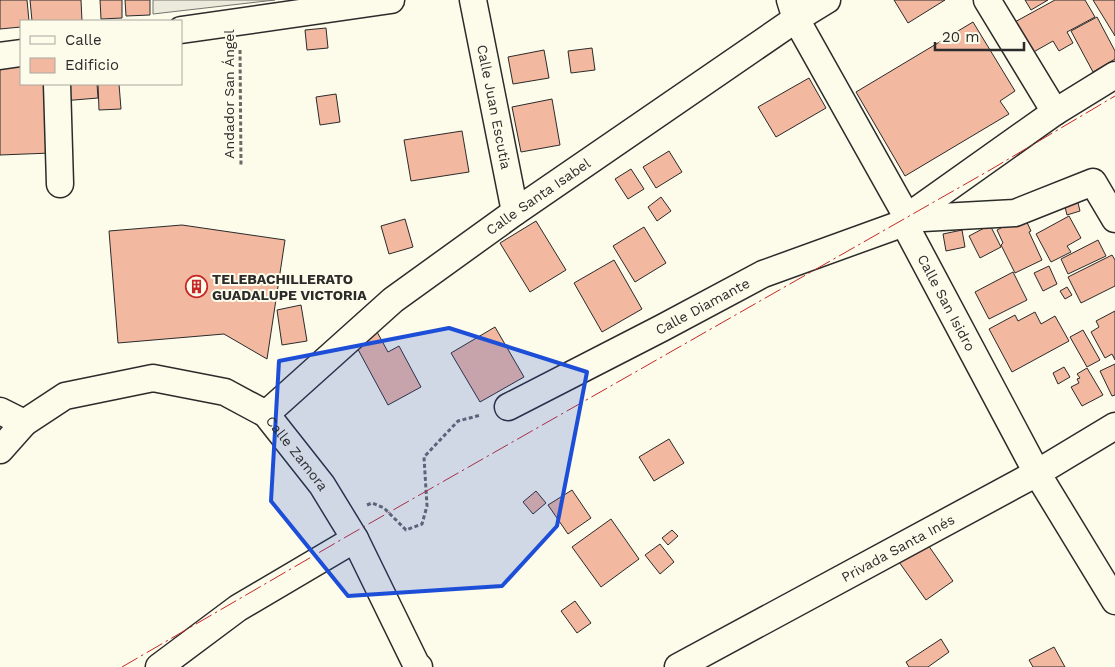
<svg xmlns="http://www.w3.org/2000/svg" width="1115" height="667" font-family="'Work Sans',sans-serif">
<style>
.green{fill:#ecebdb;stroke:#74746e}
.building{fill:#f2b8a0;stroke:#2b2b2b}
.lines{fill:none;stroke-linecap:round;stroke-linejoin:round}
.minor-casing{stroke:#2b2b2b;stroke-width:29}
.path{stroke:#6a6964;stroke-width:3;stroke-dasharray:4 2.5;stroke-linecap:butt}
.minor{stroke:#fdfbea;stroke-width:26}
.power{stroke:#c62828;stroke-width:1;stroke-dasharray:18 4 2.5 4;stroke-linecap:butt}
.marked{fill:#1d4ed8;fill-opacity:0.2;stroke:#1d4ed8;stroke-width:4;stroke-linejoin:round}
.labels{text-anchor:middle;stroke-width:4;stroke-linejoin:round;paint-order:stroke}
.street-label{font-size:14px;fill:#2b2b2b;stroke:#fdfbea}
.poi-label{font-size:14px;font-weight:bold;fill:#2b2b2b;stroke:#fdfbea;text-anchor:start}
</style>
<rect width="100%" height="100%" fill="#fdfbea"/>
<path class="green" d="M153,0H275L153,14Z"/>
<path class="building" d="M0,0H27L29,21H21V27L0,29Z
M30,0H81L82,21H32Z
M100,0H122V18L101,19Z
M125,0H150V15L126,16Z
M894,0H945L908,23Z
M1025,0H1048L1031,10Z
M1055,0H1085L1095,17L1067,32L1073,43L1059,51L1053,41L1030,54L1013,23Z
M1093,0H1115V36Z
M1097,17L1115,51V59L1093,72L1071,31Z
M973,22L1015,91L1000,101L1009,114L905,176L856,92Z
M326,28L328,48L307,50L305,30Z
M592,48L595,70L571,73L568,51Z
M544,50L549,78L513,84L508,57Z
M21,62V84H50L51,153L0,155V63Z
M809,78L826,108L776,137L758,107Z
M61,84H97L98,98L62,101Z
M98,84H119L121,109L99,110Z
M336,94L340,122L320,125L316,97Z
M552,99L560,145L521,152L512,107Z
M462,131L469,172L411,181L404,140Z
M669,151L682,172L656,188L643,167Z
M631,169L644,189L628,199L615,179Z
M661,197L671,211L657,221L648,207Z
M1077,199L1080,211L1067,215L1064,203Z
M1024,216L1031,231L1029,232L1042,260L1015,273L1001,245L1003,243L997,230Z
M1069,216L1081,238L1067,246L1071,252L1051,262L1036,234Z
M405,219L413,247L389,254L381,226Z
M536,221L566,270L530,292L500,243Z
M182,225L285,240L267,359L224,334L118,343L109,231Z
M990,225L1001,247L980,258L969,236Z
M644,227L666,263L635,282L613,246Z
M962,230L965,247L946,251L943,234Z
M1098,240L1106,256L1068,274L1061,259Z
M1112,255L1115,260V286L1081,303L1068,277Z
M614,260L642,309L602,332L574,283Z
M1049,266L1057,284L1043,291L1034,273Z
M1013,272L1027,300L989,319L975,292Z
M1067,287L1072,295L1065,299L1060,291Z
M301,305L307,341L282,345L277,310Z
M1115,311V360L1112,354L1105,358L1091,332L1099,327L1096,321Z
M1035,312L1041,324L1055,316L1069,341L1012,372L989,329L1015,315L1018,321Z
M495,327L524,377L480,402L451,353Z
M376,330L388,352L399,346L421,387L388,405L354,342Z
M1083,330L1100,360L1087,367L1070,337Z
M1115,364V395L1112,396L1100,371Z
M1064,367L1070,377L1058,384L1053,373Z
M1087,368L1103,395L1082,406L1071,387L1079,383L1077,379L1080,378L1077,374Z
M669,439L684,463L654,481L639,457Z
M572,490L591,518L568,534L548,505Z
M536,491L546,503L533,514L523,502Z
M611,519L639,559L601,587L572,547Z
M672,530L678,536L668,545L662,538Z
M926,542L953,581L926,600L899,562Z
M660,544L674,562L660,574L645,555Z
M575,601L591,623L577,633L561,611Z
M941,639L949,652L928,667H909L906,662Z
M1054,647L1065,667H1033L1029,660Z"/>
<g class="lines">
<defs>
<g id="minor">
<path id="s1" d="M473,0L515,212"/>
<path id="s2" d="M790,0L796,19L907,217L904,223L1037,473L1115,601"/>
<path d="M987,0L1055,112"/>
<path d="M181,30L391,0"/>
<path d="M0,56L21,53"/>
<path d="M57,84L60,184"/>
<path d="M907,217L1055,112L1115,75"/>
<path d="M907,217L923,218L1015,213L1093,182L1115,219"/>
<path id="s3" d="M508,407L662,328L763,274L904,223"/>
<path d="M0,411L24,423"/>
<path id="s4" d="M266,414L393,300L515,212L796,19L827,0"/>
<path id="s5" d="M0,450L24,423L65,396L153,378L225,392L266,414L322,485L355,539L416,664L419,667"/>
<path d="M159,667L238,608L355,539"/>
<path id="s6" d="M678,667L1037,473L1115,426"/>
</g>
</defs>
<use href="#minor" class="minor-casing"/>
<path class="path" d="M240,50L241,167
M367,505L372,503L384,508L406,530L422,524L427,506L424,457L458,421L481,415"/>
<use href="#minor" class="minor"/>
<path class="power" d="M122,667L351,534L990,170L1115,96"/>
</g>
<path class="marked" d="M449,328L587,372L557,526L502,586L348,596L271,501L279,361Z"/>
<defs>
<symbol id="building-ring" viewBox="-11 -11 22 22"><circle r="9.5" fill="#fdfbea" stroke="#c62828" stroke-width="1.5"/><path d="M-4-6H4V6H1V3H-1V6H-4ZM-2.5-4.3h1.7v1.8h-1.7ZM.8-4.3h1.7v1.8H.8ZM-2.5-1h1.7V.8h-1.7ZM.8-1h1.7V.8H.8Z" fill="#c62828"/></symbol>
</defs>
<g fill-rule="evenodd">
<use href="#building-ring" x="184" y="274" width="25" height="25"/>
</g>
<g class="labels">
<g class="street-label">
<text transform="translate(229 94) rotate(-90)" y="5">Andador San Ángel</text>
<text dy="5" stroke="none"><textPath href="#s1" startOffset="109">Calle Juan Escutia</textPath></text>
<text dy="5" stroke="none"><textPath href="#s4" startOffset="349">Calle Santa Isabel</textPath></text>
<text dy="5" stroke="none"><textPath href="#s2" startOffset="344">Calle San Isidro</textPath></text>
<text dy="5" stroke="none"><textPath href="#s3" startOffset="219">Calle Diamante</textPath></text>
<text dy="5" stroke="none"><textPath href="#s5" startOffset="345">Calle Zamora</textPath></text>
<text dy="5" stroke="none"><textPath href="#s6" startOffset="250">Privada Santa Inés</textPath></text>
</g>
<g class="poi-label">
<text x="212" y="284">TELEBACHILLERATO<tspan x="212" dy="16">GUADALUPE VICTORIA</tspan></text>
</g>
</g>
<rect x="20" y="20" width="162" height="65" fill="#fdfbea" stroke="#a9a89e"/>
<rect x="30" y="36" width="25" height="8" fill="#fdfbea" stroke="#a9a89e"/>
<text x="65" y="45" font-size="15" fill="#2b2b2b">Calle</text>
<rect x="30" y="58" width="25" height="15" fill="#f2b8a0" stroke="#a9a89e"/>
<text x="65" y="70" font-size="15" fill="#2b2b2b">Edificio</text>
<path d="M935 42v8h89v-8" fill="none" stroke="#2b2b2b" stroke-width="2.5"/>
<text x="942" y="42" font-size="15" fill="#2b2b2b" stroke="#fdfbea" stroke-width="4" paint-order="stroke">20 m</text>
</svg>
